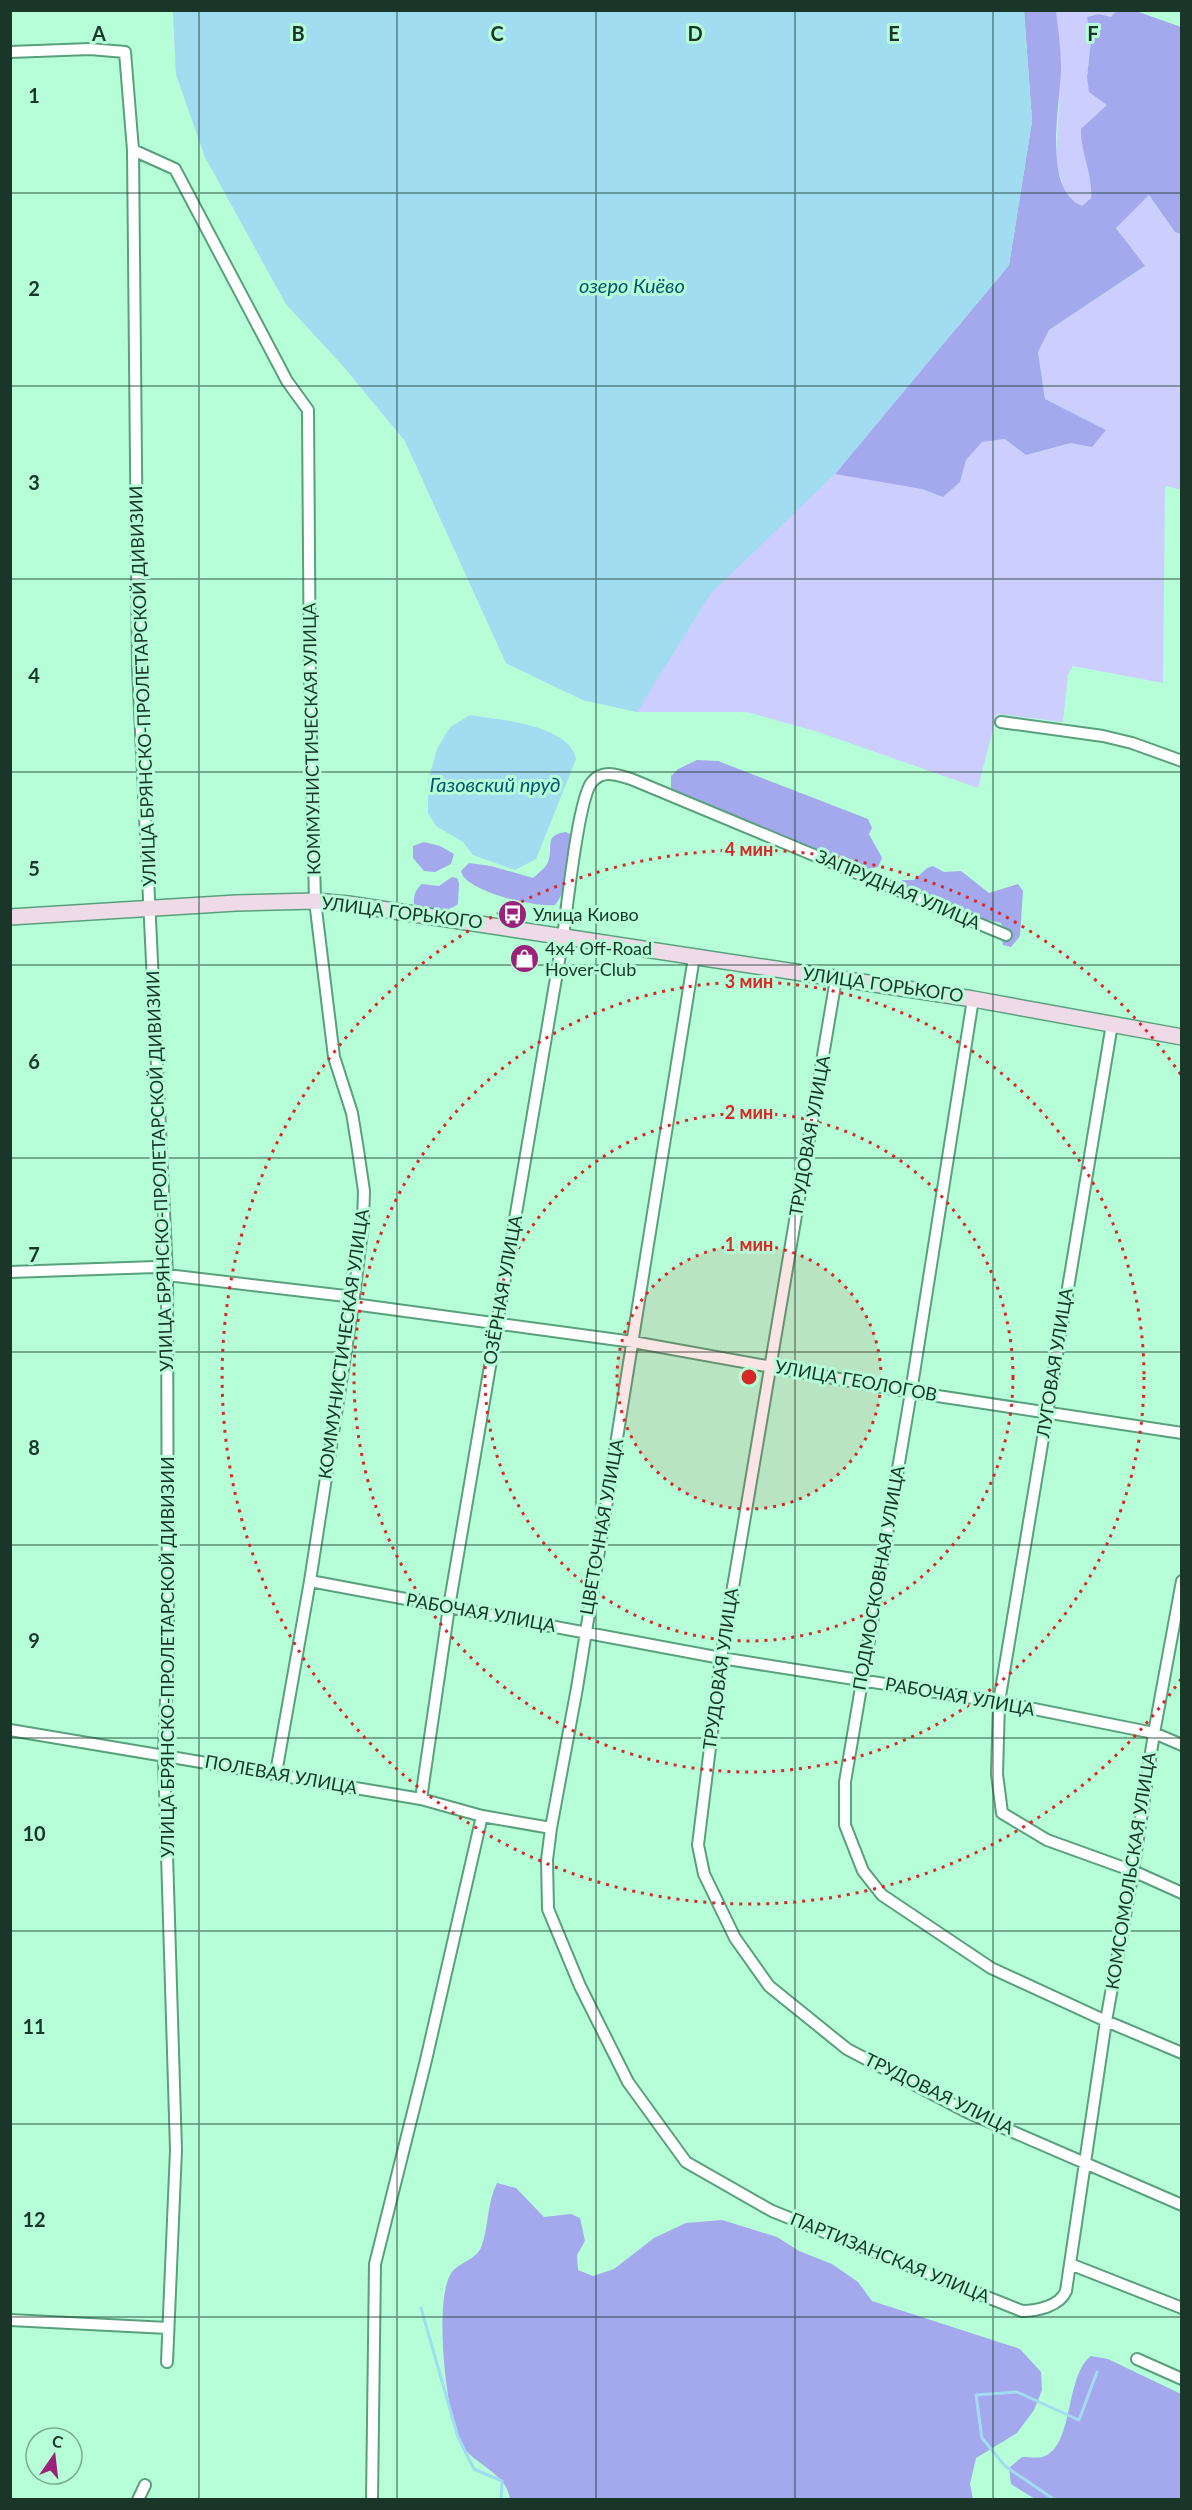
<svg xmlns="http://www.w3.org/2000/svg" width="1192" height="2510" font-family="Lato,sans-serif">
<style>
.green{fill:#cccffd}
.forest{fill:#a4a8ed}
.water{fill:#a1dcf0}
.lines{fill:none;stroke-linecap:round;stroke-linejoin:round}
.stream{stroke:#a1dcf0;stroke-width:3}
.street-casing{stroke:#59a07d;stroke-width:14}
.secondary-casing{stroke:#59a07d;stroke-width:18}
.street{stroke:#fff;stroke-width:10}
.secondary{stroke:#efdae7;stroke-width:15}
.grid{fill:none;stroke:#193628;stroke-width:1.5;stroke-opacity:0.55}
.ring{fill:none;stroke:#d62828;stroke-width:3;stroke-dasharray:3 6}
.labels{text-anchor:middle;stroke-width:6;stroke-linejoin:round;paint-order:stroke}
.street-label{font-size:18px;fill:#193628;stroke:#b5fed8}
.poi-label{font-size:18px;fill:#193628;stroke:#b5fed8;text-anchor:start}
.water-label{font-size:20px;font-style:italic;fill:#00566b;stroke:#b5fed8}
.grid-label{font-size:20px;text-anchor:middle;font-weight:bold;fill:#193628;stroke:#b5fed8;stroke-width:6;stroke-linejoin:round;paint-order:stroke}
.centre{fill:#d62828;stroke:#b5fed8;stroke-width:3}
.ring-label{font-size:18px;text-anchor:middle;font-weight:bold;fill:#d62828;stroke:#b5fed8;stroke-width:6;stroke-linejoin:round;paint-order:stroke}
</style>
<rect width="100%" height="100%" fill="#b5fed8"/>
<path class="green" d="M173,11H1024L922,489L943,497L960,482L966,460L981,442L1005,439L1026,455L1071,443L1106,430L1045,399L1038,352L1049,330L1144,267L1116,227L1149,195L1175,232L1182,234V490L1165,486L1163,683L1073,666L1068,675L1063,722L997,714L978,788L818,732L747,712H637L583,700L506,663L405,441L344,367L286,304L205,157L176,74Z
M1056,11H1116L1111,17L1099,14L1087,17L1091,41L1087,77L1108,105L1081,140L1092,186L1091,198L1082,206L1072,202L1065,193L1056,160L1061,66Z"/>
<path class="forest" d="M1024,11H1056C1058,29 1061,48 1061,67C1061,103 1041,189 1082,206L1091,198C1093,174 1080,152 1081,129L1107,105L1089,92L1087,77L1091,41L1087,17L1099,14L1111,17L1116,11H1136L1181,27V234L1175,232L1149,195L1116,228L1145,266L1049,330L1038,352L1045,399L1106,430L1092,447L1071,443L1026,455L1005,439L982,442L966,460L960,482L943,497L922,489L835,474L1009,265L1032,121Z
M697,760L718,761L868,819L872,828L869,834L882,858L878,867L865,870L671,791V776L678,769Z
M566,832L573,836C571,854 568,891 555,905C536,908 464,891 461,871L469,863L491,866L533,878C538,873 545,869 548,862C554,846 543,835 566,832Z
M424,842L440,846L454,854L451,864L435,872L424,871L413,858V846Z
M933,866L944,872L961,871L989,893L1018,884L1023,891L1020,936L1011,947L1003,945L1001,937L1004,930L1001,923L979,918L903,884L902,880H914L927,868Z
M452,877L457,878L459,883L458,904C446,914 426,911 414,904C413,896 416,889 422,884L439,886Z
M497,2183L516,2188L544,2217L571,2214L580,2218L585,2241L577,2255L578,2270L593,2276L614,2269L654,2238L686,2223L722,2220L777,2237L799,2251L832,2264L858,2282L872,2301L1020,2349L1041,2372L1042,2390L1034,2410L1017,2433L976,2458L970,2484L973,2499H510C507,2472 471,2464 460,2442C446,2415 433,2297 452,2272C461,2261 477,2260 482,2245C489,2224 487,2203 497,2183Z
M1091,2356L1108,2359L1181,2394V2499H1035L1011,2484L1009,2468L1022,2457C1029,2457 1039,2459 1045,2456C1074,2443 1065,2376 1091,2356Z"/>
<path class="water" d="M173,11H1024L1032,121L1009,265L835,474L711,593L637,712L583,700L506,663L405,441L344,367L286,304L205,157L176,74Z
M470,715C499,720 569,724 576,759L536,859L515,870L473,855L463,842L436,826L428,813V781L437,749L450,727Z"/>
<g class="lines">
<path class="stream" d="M421,2308L458,2437L474,2469L502,2481L501,2500
M1055,2500L1005,2466L982,2438L976,2395L1017,2392L1079,2420L1097,2372"/>
<defs>
<path id="street" d="M10,52L90,49L125,52L133,150L138,669L167,1275L168,1643L164,1756L176,2150L167,2362
M133,150L175,169L287,381L308,410L310,695L315,901L334,1057L352,1113L358,1150L364,1191L363,1223L353,1304L310,1581L276,1773
M1001,722L1103,736L1132,743L1182,761
M694,957L577,1688L551,1828L547,1860L548,1909L580,1986L628,2082L686,2162L772,2211L1022,2311C1037,2311 1060,2306 1066,2291L1106,2021L1133,1871L1154,1733L1182,1581
M836,979L721,1658L698,1845L704,1874L735,1938L769,1986L847,2049L967,2112L1182,2205
M973,999L911,1392L845,1782V1825L863,1871L882,1895L991,1968L1106,2021L1182,2053
M1112,1024L999,1702L997,1774L1002,1813L1047,1840L1133,1871L1182,1893
M10,1272L156,1267L167,1275L354,1297
M353,1304L633,1342L911,1392L1182,1433
M310,1581L721,1658L999,1702L1154,1733L1182,1745
M10,1730L421,1799L482,1816L551,1828
M421,1799L449,1607L563,937C567,909 578,798 592,782C603,769 617,775 631,779L1006,935
M1070,2264L1182,2308
M10,2320L168,2328
M1137,2359L1182,2379
M138,2500L145,2485
M372,2500L375,2264L426,2060L482,1816"/>
<path id="secondary" d="M10,917L236,903L315,901L348,904L973,999L1182,1037"/>
</defs>
<use href="#street" class="street-casing"/>
<use href="#secondary" class="secondary-casing"/>
<use href="#street" class="street"/>
<use href="#secondary" class="secondary"/>
</g>
<path class="grid" d="M199,10V2500M397,10V2500M596,10V2500M795,10V2500M993,10V2500M10,193H1182M10,386H1182M10,579H1182M10,772H1182M10,965H1182M10,1158H1182M10,1352H1182M10,1545H1182M10,1738H1182M10,1931H1182M10,2124H1182M10,2317H1182"/>
<circle cx="749" cy="1377" r="132" fill="#d62828" fill-opacity=".12"/>
<g class="ring">
<circle cx="749" cy="1377" r="132"/>
<circle cx="749" cy="1377" r="264"/>
<circle cx="749" cy="1377" r="395"/>
<path d="M1181 1679A527 527 0 1 1 1181 1075"/>
</g>
<defs>
<symbol id="bus-disc" viewBox="-11 -11 22 22"><circle r="9.5" fill="#9b227b" stroke="#b5fed8"/><path d="M-5-6H5V4H4V6H2V4H-2V6H-4V4H-5ZM-3.5-4V0h7V-4ZM-3.5 1.2v1.5H-2V1.2ZM2 1.2v1.5H3.5V1.2Z" fill="#fff"/></symbol>
<symbol id="shop-disc" viewBox="-11 -11 22 22"><circle r="9.5" fill="#9b227b" stroke="#b5fed8"/><path d="M-5-2.5h2.3a2.7 3.5 0 0 1 5.4 0H5L5.5 6h-11ZM-1.5-2.5h3a1.5 2.3 0 0 0-3 0Z" fill="#fff"/></symbol>
</defs>
<g fill-rule="evenodd">
<use href="#bus-disc" x="496" y="898" width="33" height="33"/>
<use href="#shop-disc" x="508" y="942" width="33" height="33"/>
</g>
<g class="labels">
<g class="street-label">
<text transform="translate(143 686) rotate(-92)" y="6">УЛИЦА БРЯНСКО-ПРОЛЕТАРСКОЙ ДИВИЗИИ</text>
<text transform="translate(312 739) rotate(-91)" y="6">КОММУНИСТИЧЕСКАЯ УЛИЦА</text>
<text transform="translate(898 890) rotate(23)" y="6">ЗАПРУДНАЯ УЛИЦА</text>
<text transform="translate(402 913) rotate(7)" y="6">УЛИЦА ГОРЬКОГО</text>
<text transform="translate(883 985) rotate(8)" y="6">УЛИЦА ГОРЬКОГО</text>
<text transform="translate(810 1136) rotate(-80)" y="6">ТРУДОВАЯ УЛИЦА</text>
<text transform="translate(160 1171) rotate(-92)" y="6">УЛИЦА БРЯНСКО-ПРОЛЕТАРСКОЙ ДИВИЗИИ</text>
<text transform="translate(503 1290) rotate(-80)" y="6">ОЗЁРНАЯ УЛИЦА</text>
<text transform="translate(344 1344) rotate(-82)" y="6">КОММУНИСТИЧЕСКАЯ УЛИЦА</text>
<text transform="translate(1055 1363) rotate(-81)" y="6">ЛУГОВАЯ УЛИЦА</text>
<text transform="translate(856 1381) rotate(10)" y="6">УЛИЦА ГЕОЛОГОВ</text>
<text transform="translate(602 1527) rotate(-80)" y="6">ЦВЕТОЧНАЯ УЛИЦА</text>
<text transform="translate(879 1578) rotate(-80)" y="6">ПОДМОСКОВНАЯ УЛИЦА</text>
<text transform="translate(481 1613) rotate(10)" y="6">РАБОЧАЯ УЛИЦА</text>
<text transform="translate(168 1657) rotate(-90)" y="6">УЛИЦА БРЯНСКО-ПРОЛЕТАРСКОЙ ДИВИЗИИ</text>
<text transform="translate(721 1669) rotate(-82)" y="6">ТРУДОВАЯ УЛИЦА</text>
<text transform="translate(960 1697) rotate(10)" y="6">РАБОЧАЯ УЛИЦА</text>
<text transform="translate(281 1775) rotate(10)" y="6">ПОЛЕВАЯ УЛИЦА</text>
<text transform="translate(1131 1871) rotate(-81)" y="6">КОМСОМОЛЬСКАЯ УЛИЦА</text>
<text transform="translate(939 2094) rotate(26)" y="6">ТРУДОВАЯ УЛИЦА</text>
<text transform="translate(890 2258) rotate(22)" y="6">ПАРТИЗАНСКАЯ УЛИЦА</text>
</g>
<g class="poi-label">
<text x="533" y="921">Улица Киово</text>
<text x="545" y="955">4x4 Off-Road<tspan x="545" dy="21">Hover-Club</tspan></text>
</g>
<g class="water-label">
<text x="632" y="293">озеро Киёво</text>
<text x="495" y="792">Газовский пруд</text>
</g>
</g>
<g class="grid-label">
<text x="99" y="41">A</text>
<text x="298" y="41">B</text>
<text x="497" y="41">C</text>
<text x="695" y="41">D</text>
<text x="894" y="41">E</text>
<text x="1093" y="41">F</text>
<text x="34" y="103">1</text>
<text x="34" y="296">2</text>
<text x="34" y="490">3</text>
<text x="34" y="683">4</text>
<text x="34" y="876">5</text>
<text x="34" y="1069">6</text>
<text x="34" y="1262">7</text>
<text x="34" y="1455">8</text>
<text x="34" y="1648">9</text>
<text x="34" y="1841">10</text>
<text x="34" y="2034">11</text>
<text x="34" y="2227">12</text>
</g>
<circle cx="749" cy="1377" r="9" class="centre"/>
<g class="ring-label">
<text x="749" y="856">4 мин</text>
<text x="749" y="988">3 мин</text>
<text x="749" y="1119">2 мин</text>
<text x="749" y="1251">1 мин</text>
</g>
<rect width="1192" height="2510" fill="none" stroke="#193628" stroke-width="24"/>
<g transform="translate(54 2456) rotate(14)"><circle r="28" fill="#b5fed8" stroke="#77ae92" stroke-width="1.5"/>
<path d="M0-4.5L10 22L0 15L-10 22Z" fill="#9b227b"/>
<text y="-9" font-size="16" font-weight="bold" text-anchor="middle" fill="#193628">С</text>
</g>
</svg>
